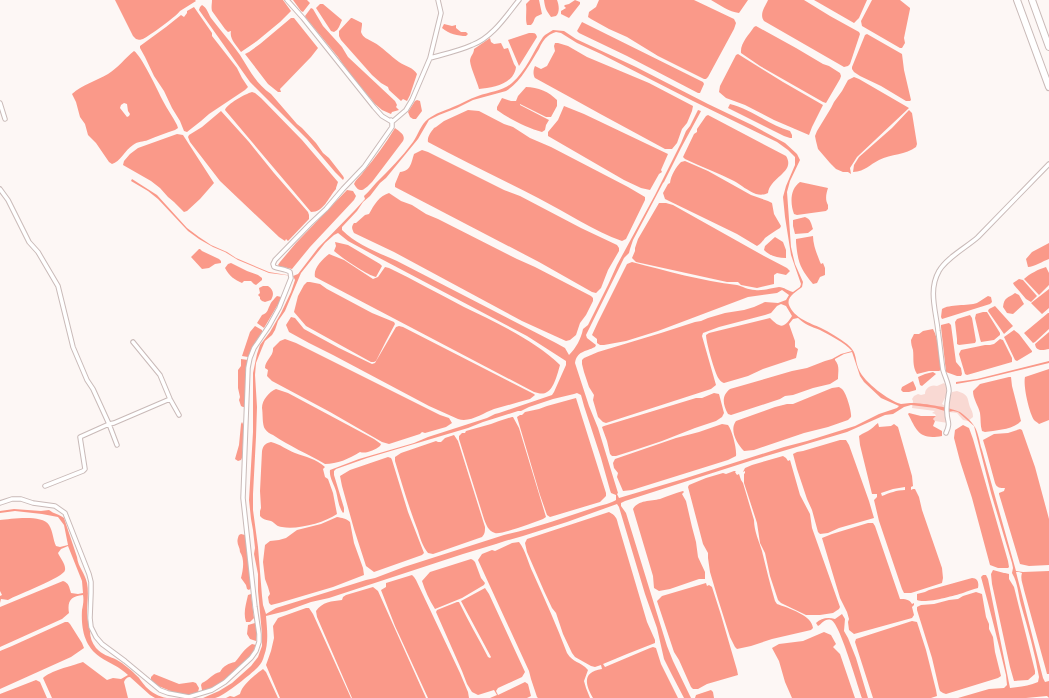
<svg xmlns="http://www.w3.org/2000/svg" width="1049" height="698" font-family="Rubik,sans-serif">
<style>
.green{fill:#f9d9d3}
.water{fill:#fa9989;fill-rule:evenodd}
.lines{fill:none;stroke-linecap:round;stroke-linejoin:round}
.minor-casing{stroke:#c9bab8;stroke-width:5.5}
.primary-casing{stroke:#c9bab8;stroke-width:8}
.minor{stroke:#fff;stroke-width:3.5}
.primary{stroke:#fff;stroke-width:6}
</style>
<rect width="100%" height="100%" fill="#fdf7f5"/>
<path class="green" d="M944,383C951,390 945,397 942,404L945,406V414L948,423L935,421L933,419L936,416L935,414L932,413L935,411L912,408L913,401L912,399L914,396L918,394L921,395L925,394C925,388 931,384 937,386Z
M957,391C969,395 967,397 970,407C972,411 973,413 973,417L968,421L963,420L957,413L949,412C948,406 949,397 952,392Z"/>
<path class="water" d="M115,0H195L196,1L180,11C177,16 149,36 143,39C140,40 139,40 136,39L133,36Z
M211,0H283L291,11L280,22L257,41L241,52C237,46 229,39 231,31L228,32L225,29L212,11C211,7 212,4 212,0Z
M293,0H307L310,3L303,12L301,11Z
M530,0H539L542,14C531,18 537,19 531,25H527C525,19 527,11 526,4Z
M544,0H557C559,5 560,12 556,16L551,17C546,10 545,8 544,0Z
M575,0L580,2V4L569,18L561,14V11L566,8L564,6L565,5L569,4Z
M599,0H694L734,19L736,23L734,29L708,77L706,79H704L658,56L627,37L609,29L591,19L588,17L589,12L596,7Z
M711,0H748L739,13C729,12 720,5 711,0Z
M768,0H804L830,16L859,32L860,34L850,64L848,66L844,67L764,21C759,14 765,7 768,0Z
M814,0H867L859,18L854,23Z
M872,0H900L910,8V9L904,38L905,43L902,48H900L862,26L861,21Z
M320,4H323L342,20L339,27L337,30L334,32L331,31L316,8Z
M202,5C207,8 208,13 211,18C220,30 231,42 240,55C249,69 256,84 271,94L297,124L302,128L316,143L323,153L329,158L343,176L344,178L343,180L335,172L307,139L250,82L199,10L200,7Z
M194,7L212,33V36L237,68L242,78L248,87L245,90L209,114L201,121L187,132L184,131L180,121L172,108L164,91L154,76L145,57L140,48V46L166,27L181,15L184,17L187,13V11Z
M311,8L313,9L323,26L342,47L348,57L395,101L397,105L396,107L399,110L392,112L391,114L382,110L375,104L349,73L338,57L306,18L305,16Z
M291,18H294L318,48L311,57L280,89L281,92H278L268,84L245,54L249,52L260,44Z
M351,18H352L362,23V25L361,32C363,38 368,39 373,42C383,47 390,56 399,62C405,66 414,68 417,74L410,95L407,101L403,99L401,101L389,90L388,87L381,83L372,75L341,40L339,36V31Z
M582,22L703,82L704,84L700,93H698L627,56L579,33L577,31Z
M444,24L452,26L456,25V28L461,32H466L468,34L466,36C458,36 449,34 442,28Z
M756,26L796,48L823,64L829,66L840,73L841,76L840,79L826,103L823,102L760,66L741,53C740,43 749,35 754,27Z
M553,30L564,31L576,39L636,67L708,104L752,125L785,143L797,154L800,160L790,181L787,192L791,247L795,264L803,282L802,287C797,291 786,297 789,305C794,318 810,323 821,328C829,332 839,338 847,344C858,353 854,358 859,370C864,382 889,401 901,404C904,404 907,403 910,403C918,402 954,408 960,412C968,418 976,425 978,435C980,441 980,445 982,450L1016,571L1023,572L1049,571V674H1047L1046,670L1024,590C1023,584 1020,579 1022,573L1019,572H1016L1043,678L1045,682L1049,681V698L1047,696L1026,698H958L989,689L1004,688L1007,685L1006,675C998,642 990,609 981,577L983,575H986L988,579L1010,688C1020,687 1029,686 1038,682L1039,677C1035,653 1028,629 1021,605C1018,594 1018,583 1012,573L1013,568L1012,563L991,493L974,426L958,412L953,411L948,412L935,408L911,405L904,407L893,414L885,415L847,432L753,460L625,501L621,503V506L626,513L667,646L673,661L691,698H684L672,675L664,659L657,628L645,594L619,507L617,504L567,522L523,536L505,541L496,544L463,554L329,598L311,602L286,611L266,616C267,629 269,643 264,656C263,660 261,664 258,667C251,674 224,696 215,698C211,698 207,698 203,698L219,691L232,683L251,666L258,657L262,646V634L258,591V574L254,554L255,548L253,530L251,519L249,500L253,432V373L257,354L260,345L270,332L281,313L291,292L295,280L293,276L269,273L238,260L225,252L213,247L199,239L188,231L158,199L148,191L131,181L132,179L157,195L187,228L199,237L211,245L227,252L236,258L269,272L293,276L298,274L318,248L355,210L365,199L364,196C369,192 372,187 376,183C389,170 402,157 413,142C418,135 421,124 428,119C436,113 444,111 453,107C461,104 469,99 478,96C490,92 503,91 512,83C526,71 533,52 543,37L545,35ZM556,32L561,33L577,43L601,54L693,101L777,142L788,150L795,157V165L786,186L783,197L785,217L791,255L801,284L800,287L793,292C788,291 784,287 779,287C771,288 763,291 755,290C748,290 742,286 737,285C702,281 667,271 632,262L627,264L598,322L592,335L597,339V343L600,345H604L626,341L658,331L748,297L777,293L782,290L789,295L786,300L778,303L765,302L754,307L744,310L725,313L708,318L701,321L695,322L661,333L598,352L584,358L582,360V364L584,372L589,387L594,395L593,400L598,417L603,422L606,423L711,389L716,385L702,336L703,333L719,327L765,315L771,313L777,306L781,304L786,306L792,316C784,329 780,328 770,318L709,333L706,335C706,342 715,374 719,379C721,382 722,382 724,383L748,376L763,369L796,358L798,349L795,347V341L789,324L793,319L798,318C804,324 812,327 820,330C831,336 844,342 852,351L841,354L832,359L825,361L807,368L792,371L730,389C721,396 723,405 728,414L731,415L780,399L785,396L793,395L813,388L830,384L838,379C838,371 840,366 835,360V359L844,354L852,352L860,376L864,382L881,398L899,406L897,408L879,414L855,426L807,441L784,447L683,479L619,498L617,494L618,493L598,428L589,406L575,363C577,351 585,352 595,347L596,345L587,338L586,335L624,258L629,253L630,249L633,240L663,183L664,182L681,148L700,113L701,111L698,110L690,126L686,131L681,143L655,195L617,265L608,285L588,325L583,329C581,339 576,348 569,355L565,348L556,343L397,261C379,253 357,245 342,230V227L357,211L363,202L370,196L380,183L386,178L418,139L429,120L439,115L457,108L473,100L506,91C521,82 530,63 539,49C541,44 544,39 548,36C550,34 553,33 556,32ZM338,233L348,241L370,253L527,336L566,361V365L554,392L552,395L499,413L495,414L487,418L428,437L414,443L359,459L330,470C329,477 334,484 336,491C338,498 338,506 343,513L344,512V508L334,475V471L336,469L367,458L468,428L483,422L518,411H521L529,407L553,399L574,394L577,393L581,395L584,406L601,458L610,490L611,493L616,495V500C612,503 602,505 596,507C566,517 535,528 504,535L404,567L375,578L366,580L331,591L276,608L266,614L263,605L262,596L258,547L253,510V494L256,437L257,407L255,375L256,363L262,348L265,341L272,335L275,330L278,321L285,311L301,273L325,243L334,235Z
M529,33C533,33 536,32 537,37L519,66L508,40Z
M867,34L902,54L904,70L911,100L910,101H906L881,86L860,76L854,72L852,69V67L865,35Z
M490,38L491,42L494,44L501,43L504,49L508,48L514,64L516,67C514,84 493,88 479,89C477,81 471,69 470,61C470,56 474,54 474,49Z
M555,43H558L568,46L587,57L649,83L693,106L692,111L687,123L682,129L677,143L672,149H665C622,126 579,102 535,78C533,75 533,70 535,66L541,69L547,66L555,51L554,46Z
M134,51C141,55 158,91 163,101C167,109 173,117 177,125L178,128L175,130C166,133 157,136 148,140C143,142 138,141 133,145C125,150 120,162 112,164L109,162L96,143L88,135L85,124L80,117L76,102L72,94C82,85 96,81 108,74C118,68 125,58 134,51ZM124,103L127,104L128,111L130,114L129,116L127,117L120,108L121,105Z
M738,54L783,82L823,105L812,127L809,135L774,120L745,105L726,98L719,92L720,86L736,55Z
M854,77L859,79L909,108L857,157L850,168L851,174L848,172H843L836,169L830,163L818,149L816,141L815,136L817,131L831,108L834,102L842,91L848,80Z
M526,87C538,87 549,92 557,100V106L551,117H546L520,104V105L549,120L546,125L545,130L542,132C528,128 509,119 497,110V107L502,98L511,101H516L518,96Z
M252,92L255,93L261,98L302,140L338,182L336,188V189C328,198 324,212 311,212L225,110C227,104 245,94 252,92Z
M417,100L420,101L422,111L416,119H413L410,117L408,112L415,101Z
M730,104C751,109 769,125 790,131L792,135V138H790L784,136L728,108Z
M564,106L584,114L668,154L661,170L662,172L659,174L650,190L641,188L624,180L548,136V132L558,120Z
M468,110L479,111L504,124L513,127L530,138L551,147L628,187L645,197V200L626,239L622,241C594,231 567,213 540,199C503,180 465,162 428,142C427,137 431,132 434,128L436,127L444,121Z
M909,110L912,113L917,144L916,147C906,155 891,154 879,160C869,165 866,171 853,172L854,165L859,157L892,128Z
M221,111L249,142L274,173L308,212L309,215V219L288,241L286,239L285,241L279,237L220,181L190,142L188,137L189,135L202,127Z
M708,115L786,156C796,172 770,177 768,193C764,195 760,195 756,194C748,191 741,185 734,181C718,173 702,167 685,159L683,157L694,134L697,132V129L706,116Z
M395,128C400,132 406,135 403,141L372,182C365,189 360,195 354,184C356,179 361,176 364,171C375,158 386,143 395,128Z
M177,134L183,135L214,183L200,199L187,211L184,212L174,202L168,197L160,188L151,181L123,165L124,161L130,154L138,148Z
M422,150L428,152L504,190L520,196L581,228L617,245L619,248V251L608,270L601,288L596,293L592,292L539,262L395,187V184L400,172C411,171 411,163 414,154Z
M685,161L708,171L751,195L768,201L772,203L774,214L781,226L780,228C775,231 770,234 765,238C762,242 761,244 757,246L737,234L665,199L663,193L668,184L670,183C671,175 676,167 681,162Z
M800,182L828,188C826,194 825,200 828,205V209L826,211L797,215L794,214C790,203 790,189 800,182Z
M347,190L353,191L356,196L354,200L310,247L292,269L279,266L278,265L280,262L296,243Z
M389,193L401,201L412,205L426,214L438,219L517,259L535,267L591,296L593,298V301L586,315L580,323L576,335L570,340L566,341L522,321L394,252L354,233C352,229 351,227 354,223H356L365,215L369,214C374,205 379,196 389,193Z
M659,203H666L673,205L764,256L787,268L790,271L786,275L777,273L774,275V284L757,288L741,285L738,282H727L636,262L632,258L635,251V248L638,239Z
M805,217C811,219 811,224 813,229L808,233L795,234L793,226V220Z
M813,236C813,245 817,254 820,262L821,264L823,263L825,268V275L820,277L817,283L813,284C800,268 798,263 796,242V239Z
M775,237L783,242L786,250V258C777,258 770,256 764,250L765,246Z
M335,242L348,245L380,264L382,266L376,277C367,275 342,258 334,251L336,246Z
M1049,243V259C1043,261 1034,267 1028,267L1026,259L1032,252Z
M199,249H200L202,251L219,259L221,261V263L215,264L209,268L202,269L191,257Z
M329,254L344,260L373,279L378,277L385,267L389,268C414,280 439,294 464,307C495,322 536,341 560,365C558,372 554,389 547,392C543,395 538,393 534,392L315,277C313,268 322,260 329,254Z
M231,263L247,271L258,275L262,278V280L256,285L254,284L251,281H244L242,283C235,280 229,276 225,268L228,264Z
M1046,267L1049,273V285L1039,295L1024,279C1029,274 1039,269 1046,267Z
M1019,279L1023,280L1037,296L1031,302L1026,299L1014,285L1013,283Z
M307,282H310L320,284L327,289L372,313L394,322L395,324L386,341L376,361L374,362H371L306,326L294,312L298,296L304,285Z
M263,286H268C274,290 274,295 271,300L265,302L262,301L260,299V297L258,295L260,293L259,288Z
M1049,289V308L1042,314L1031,303Z
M1015,293L1019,295L1024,304L1013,314L1007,313L1003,307C1004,297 1008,298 1015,293Z
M277,296L281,297L280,301L264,328L257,323L262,315C269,312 267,310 270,305C271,302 275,298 277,296Z
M988,296L991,297L992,302L990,304L942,319L941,317L942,309C949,304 968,306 977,303C981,301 984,298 988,296Z
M995,306L1013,326L1004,334L988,311L989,309Z
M983,312H987L1000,333V335L994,340L981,342L980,339L975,318L976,314Z
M1048,313H1049V329L1035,342L1033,343L1024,333Z
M970,315L972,318L976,341L975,343L959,345L957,344V339L955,322L957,319Z
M291,317L295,318L304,329L339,348L372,364L375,363L396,327L399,326L403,327L534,394L535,395L530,399C518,402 506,406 494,409C483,413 470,423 458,419L429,406L333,355L309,343L289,332L286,325Z
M949,323L951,325L956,362L961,368L962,374L961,376H957L946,372L941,327V325Z
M255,326L262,330V332L255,343L248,357L242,356L250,332Z
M933,329C939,339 939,358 941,370L939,371H929L917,374C912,366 914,358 913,350C912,347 911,344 911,340L914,334H919L923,331Z
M1014,330L1019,334L1032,351V352L1017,361L1015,360L1004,337Z
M1049,332V349C1043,350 1036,352 1035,344Z
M285,339L296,343L440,415L449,418L452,423L446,427L425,433L422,432L420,434L389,444L382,442L330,412L272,381L267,376L268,370L265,368C265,360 274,356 273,348L280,341Z
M1000,339L1003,340L1012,358V362L967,375L965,374L959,354L961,350L985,345H990L994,344Z
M241,359L248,360L245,376L246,407H243L241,406L239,400L240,397L238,388V370L241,366Z
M1049,361V363L979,380L956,384V382L977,379Z
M1049,369V420L1039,424C1038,423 1035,421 1034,420C1029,412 1023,386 1025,377Z
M933,372L936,374L922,386L920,385L918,377L925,374Z
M1009,377H1011L1012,386L1021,421C1013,430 996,430 985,432L982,431C980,425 981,419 980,413C978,405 973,399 973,391L980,384Z
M913,381L916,388V390L909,392H903L901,390L902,387Z
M839,387C840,388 841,388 842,389C846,392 852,412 851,417L848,420L828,427L804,433L754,450L744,451C737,444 729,430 736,421L775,407L787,404H793L832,388Z
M276,389L288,393L374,439L381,444L380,446C375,450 366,454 360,452C349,459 337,464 325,464C308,454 289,446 273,435C270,434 267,432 265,429C262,425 263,413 262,408C262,400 269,392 276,389Z
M714,393L719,394L724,413L722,417L716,421L695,428L662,441L635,450L616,456H612L610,454L607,441L603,430L602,427L604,426L696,398H702Z
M576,398L606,493V496L600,502L550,517L547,515L540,495L517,417L520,415H522L525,412L539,409L547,406Z
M909,413L921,416H936L933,419L935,421L933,426L942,431V436C919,440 917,431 908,414Z
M512,417H513L519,428L546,517L543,519C535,522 501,535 495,533C488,531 486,524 484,519L459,439V436L462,433H465L466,431L491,424L499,421Z
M242,422L244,426L242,458L241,460L238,461L235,459L239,445L241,424Z
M878,423L879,427L891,426L894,424L898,427L912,476L913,486L911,487V490L913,489H915L919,497L922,510L942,568L943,578L942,583L911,593H904L902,589L879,521L874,500L877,497V494H872L860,445L859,436C863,433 867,432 871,429C874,427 875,425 878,423ZM905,487V490C897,490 889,493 882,496L881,493L893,489Z
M722,424L728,425C732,430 737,449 736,456L728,460L632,490L623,491L617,477L618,473L614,468L613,463L615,459L676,438L699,432Z
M963,425L969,428L973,439L989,495L1008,561L1009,567L1008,568H998L990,565L972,498L960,461L954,438L955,430Z
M1020,429L1022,430L1035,467L1049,519V565L1029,566L1020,564L999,494V493L1004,491L1005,488C1000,488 997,488 995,483L986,450L983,440L994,434L1008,433Z
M454,435L458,441L485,527C485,531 485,534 482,537L439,552L433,554L428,553C423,547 420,538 418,531C409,508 402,484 395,461V457L401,453L436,441L438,442H441L445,438Z
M840,440H846L849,445L869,501L874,518L839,528L828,533L820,534L818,532L812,510L807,499L797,469L793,454L797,452L803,451Z
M271,442C280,444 287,450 295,453C306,457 316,459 325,467L323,469L325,477L328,479L333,493L337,514C324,523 297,530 282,527C277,527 275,523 271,521C268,520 265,520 262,518L260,516V511L261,508L260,491L262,451C263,445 266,443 271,442Z
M783,456L786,458L788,461L790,460L800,495L810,514L812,528L840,607L839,609L833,613L820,615H806L781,603L778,600L770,576L765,553L760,543L757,523L744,483V474L745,473V471L743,472L745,468L752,465Z
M388,457L391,458L392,460L408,512L424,553L422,555L374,572L366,566L354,529L342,486L340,476L350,470Z
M734,471H736L735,472L737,475L739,474L741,480L743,483L754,520C754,531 759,541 762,551C766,568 770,584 775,601L777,604C788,608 812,615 813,628L811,630L772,639L751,646L737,649L735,647L730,637L718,599L710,572L708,558V553L703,544L688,487L689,485L706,478L723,473L726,474Z
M683,491L684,492L682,494L686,501L692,527L696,542L698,557L705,572V579H699L670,589L659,591L654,588L653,576L633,509C638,500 651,501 660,499C668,496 675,493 683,491Z
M14,509L41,511L49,510C54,514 59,514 64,518L77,557C78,567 85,573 87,583C89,593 87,603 87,613C87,619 89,625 90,631C90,637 92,643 96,648C102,655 109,656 117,660C124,664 131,670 136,675C140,678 142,683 146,687C151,692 159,697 167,698H155L150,695L130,677C127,677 125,679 124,682L128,698H52L43,678C50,671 71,666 80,663L83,662L107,680L113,678L121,679L128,675C120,667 109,663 100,657C84,646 81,628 82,610C83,605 84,600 83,595C71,596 67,601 69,613L62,619L0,647V607L63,581C69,583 69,587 71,593L78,594L83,593L82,581L68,546L61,549L58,553C60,558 66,564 65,570C65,577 16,595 8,600L1,599L0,603V596L2,595L0,591V520C11,519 42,514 49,525C53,531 53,540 56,546L60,547L68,545L64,525L58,517L42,514L15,511L0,513V511Z
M609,512C615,515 617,518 618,524L647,622L655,640V643L627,654L603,664L605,667L650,648L653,647L656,648L661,664L678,698H593C585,684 582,672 602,669L601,665L595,667L591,666L575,657L572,653L563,634L556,613L552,608L544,591L527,552L525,543L527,539Z
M337,517C342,518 346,518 350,522L354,543L363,568L364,575L333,587L279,603L271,605L269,603L268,597L270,594L268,587L265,579L263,562L265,545L270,541L279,540L286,538L297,530L321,524Z
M868,523H873L875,526L900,599C905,599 909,599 912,604L914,603V605L912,607L914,615L912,618L854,634L849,630L848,622L849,619L847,612L840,598L822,538L832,534Z
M241,534L245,535L251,588L249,590L247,589L246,585L241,578C243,570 245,560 240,552C240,546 235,544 239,535Z
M519,542C526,551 528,563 533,573C545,600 557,626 567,653C573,663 580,661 588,670L584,681L586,688L590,698H538L537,697L531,679L529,671L478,560L482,554L492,550L495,551L512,543Z
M471,559L473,560L475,562L481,578L485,583L484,585L462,598L435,609C429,600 425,590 422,581L430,572Z
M993,570L1004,573H1005L1009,574V579L1014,587L1035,671V674L1028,680L1014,681L1010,667L992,584L991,574Z
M412,575L414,577L416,580L460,673L468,692L469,698H428L395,626L381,590L386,587V583Z
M972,578C978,578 979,583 978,588C973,589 968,591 963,593C953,596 925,604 917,600V594L925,592L929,590Z
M706,583L707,586L709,585L712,587L721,615L737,670L738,675L707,684L698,689H693L691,687L679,660L674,652L657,601L662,596Z
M373,587L378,591L426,698H352L317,617L316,611C322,602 332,601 342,600L343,597L346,595Z
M485,588L489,594L525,672L522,677L498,688L496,691L498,695L525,682L528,684L531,696L527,698H490L497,695L494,690L478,695L472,692L467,684L462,671L436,612L437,610L457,602H459C468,621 479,639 488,657L490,658L491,657L461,601Z
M976,592L982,594L986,617L989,624V629L993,637L995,652L1001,676L998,678L946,694L943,693L940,691L939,688L932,658L917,610V607L921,605L934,604L949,600L958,599L963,596Z
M251,594L254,618L250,622H246C243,613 246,604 248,595Z
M306,608H309L313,614L351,698H280L266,665L271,651L274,638L273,626L278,618Z
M842,614L845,619L844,631L848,638L856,658L868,698H862C858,687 839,621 831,620C825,618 822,624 818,626L816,623C821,618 828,617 835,619Z
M912,621L917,622L926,650L936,690L937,696L931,698H873L855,642L856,639Z
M65,622H68L70,624L82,643L84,648L71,657L0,689V651L12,646Z
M255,623L257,633L256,641L250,639L247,634L248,625Z
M824,632L831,635L836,644L833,647L840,654L855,698H792L785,682L779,661L772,648L779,644L803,641Z
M252,644L256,645C254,649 253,653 250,656C243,665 213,693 202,690L201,685L202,683C209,680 213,673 220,672C223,666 229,663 235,662C241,655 244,649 252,644Z
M263,669L266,672L278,698H226L230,696L234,697L240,694C242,685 256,674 263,669Z
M154,674L179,684L193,682L196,683L199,688L198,692L193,695H187L173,692L156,685L151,680V677Z
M36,680L40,682L47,698H0V694Z
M711,690L713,692L714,698H695L696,695Z"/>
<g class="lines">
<defs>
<path id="minor" d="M287,0L303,18L374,107L382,116L392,122L406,110L412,100L430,58L441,13L438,0
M430,58C444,54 459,51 472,45C492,38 506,16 519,0
M0,103L5,119
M0,189L8,200L29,242L38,252L58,286L73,347L87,380L93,389L109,424L117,445
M133,342L160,375L170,399L179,415
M946,433C951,422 947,422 947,413C946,405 948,398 949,391C949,384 945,377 943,370C941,357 940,344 938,331C936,311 928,290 939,271C946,258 967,247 978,237L1049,164
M45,486L83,471L85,469L80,437L109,424L114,423L170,399
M0,503L12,499H21L33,503L55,506L65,513L89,574L91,582V593L90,618L91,627L96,637L102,644L125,661L160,690L168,693L189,697L212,690L225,682L251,658L256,651L259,642V634L255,607L243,498L248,368L250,358L254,348L269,326L279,308L291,278L290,272C286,269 279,269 274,267L273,264L275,260L310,224L326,209L343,189L364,167L392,127V122L391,120"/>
<path id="primary" d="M1017,0L1049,87
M1032,0L1049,47"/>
</defs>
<use href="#minor" class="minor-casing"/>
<use href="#primary" class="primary-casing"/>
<use href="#minor" class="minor"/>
<use href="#primary" class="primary"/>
</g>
</svg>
